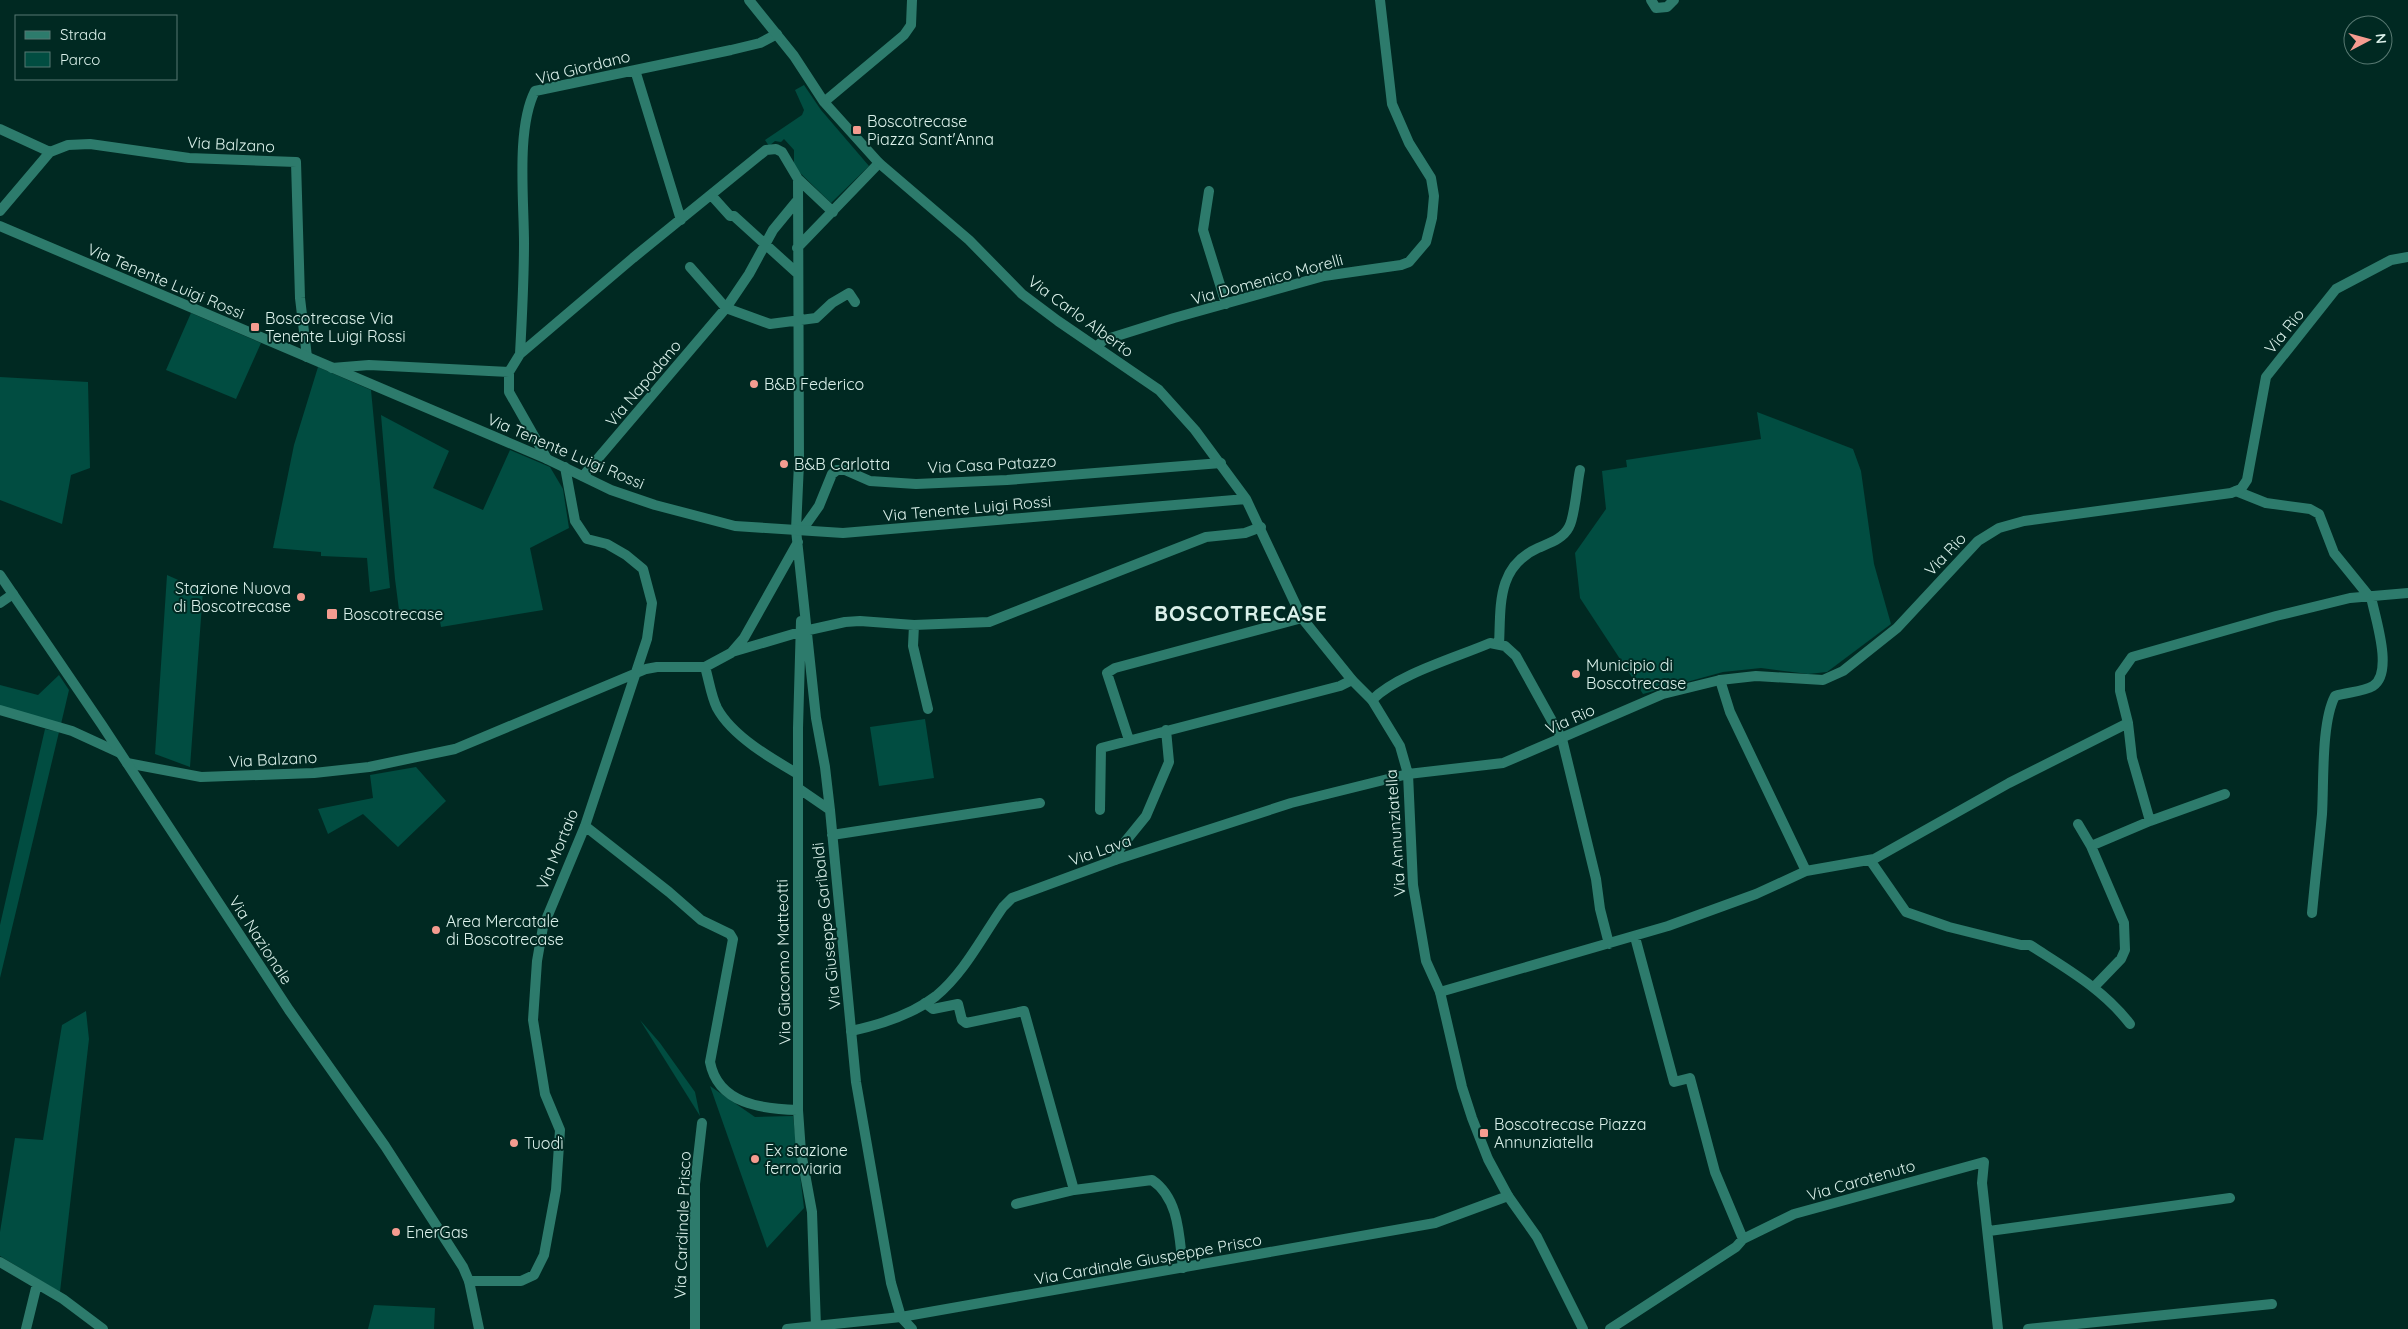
<svg xmlns="http://www.w3.org/2000/svg" width="2408" height="1329" font-family="Quicksand,sans-serif">
<style>
.green{fill:#014d41}
.lines{fill:none;stroke-linecap:round;stroke-linejoin:round}
.minor{stroke:#2d7b6c;stroke-width:10}
.tertiary{stroke:#2d7b6c;stroke-width:10}
.poi-dot{fill:#f59c90;stroke:#002922;stroke-width:2}
.labels{text-anchor:middle;stroke-width:4;stroke-linejoin:round;paint-order:stroke}
.street-label{font-size:16px;fill:#daf0ea;stroke:#002922}
.poi-label{font-size:16px;fill:#daf0ea;stroke:#002922;text-anchor:start}
.district-label{font-size:21px;font-weight:bold;letter-spacing:1px;fill:#daf0ea;stroke:#002922}
</style>
<rect width="100%" height="100%" fill="#002922"/>
<path class="green" d="M804,85L821,110L869,166L831,203L794,167V150L784,139L781,142L775,141L769,146L765,140L802,115L804,110L795,90Z
M191,313L261,343L236,399L166,370Z
M318,367L371,390L390,588L370,592L367,558L321,556V552L273,548L294,445Z
M0,377L88,382L90,468L71,475L62,524L0,500Z
M1757,412L1853,449L1861,471L1874,564L1891,624L1827,672L1808,674L1761,668L1723,672L1643,694L1580,598L1575,553L1606,509L1602,471L1627,467L1626,460L1761,439Z
M381,415L449,451L433,488L483,510L510,450L550,467L563,489L569,528L530,548L543,610L441,627L438,610H399L395,579Z
M167,575L203,591L190,767L155,754Z
M59,675L69,690L61,724L0,706V685L38,695Z
M925,719L934,778L879,786L870,727Z
M45,729L59,732L0,978V925Z
M416,767L446,801L398,847L363,814L328,834L318,809L373,798L370,775Z
M86,1011L89,1039L60,1292L0,1256V1232L15,1138L43,1140L62,1025Z
M640,1020L660,1043L695,1092L700,1116Z
M710,1086L755,1117L793,1116L804,1208L767,1248Z
M374,1305L435,1308L434,1329H368Z"/>
<g class="lines">
<path class="minor" d="M1651,0L1656,8L1667,7L1674,0
M635,70L681,220
M0,129L50,152
M798,179L799,463L796,530L816,718L825,767L830,810L856,1082L891,1283L901,1317L912,1329
M1209,191L1203,230L1226,304
M712,196L730,216H734L797,273
M0,211L50,152L68,145L90,144L189,158L296,162L300,298L307,357
M797,248L879,163
M690,267L726,308L770,324L816,318L832,303L849,293L855,302
M1097,346L1104,340L1174,318L1324,276L1401,265L1409,262L1426,242L1432,218L1434,196L1431,178L1409,143L1392,104L1380,0
M520,354C522,317 524,280 524,243C524,200 516,128 535,91L731,50L760,43L777,34
M332,368L369,365L509,372
M547,459L509,392V372L520,354L633,258L766,150L776,149L782,152L798,179L833,212
M583,476L726,308L749,274L773,230L796,202
M2236,491L2266,503L2310,509L2319,514L2334,553L2368,595
M802,530L819,506L832,474L837,470H845L870,481L916,484L1007,480L1221,463
M0,603L13,594
M801,621L798,728V1110L801,1152L812,1212L816,1327
M914,625L913,646L928,709
M1499,645C1501,606 1496,567 1538,548C1549,543 1563,539 1569,527C1575,517 1577,483 1580,470
M732,652L800,632L845,622L860,621L914,625L989,622L1206,537L1245,533L1261,527
M705,667C709,680 711,696 717,708C732,736 772,759 798,774
M1720,680L1730,712L1806,871
M1372,700C1398,674 1455,658 1490,643L1505,646L1516,656L1562,739L1596,879L1600,909L1609,944
M0,710L72,731L120,753
M2128,723L2132,758L2150,821
M1129,740L1107,673L1115,668L1302,618
M127,763L201,777L314,773L369,767L455,749L646,669L657,667H705L731,653L744,638L798,542
M798,788L830,810
M1100,810L1101,748L1340,686L1352,680
M2078,824L2091,846L2124,923L2125,950L2121,959L2094,987
M585,826L669,892L701,920L730,934L733,939L710,1062C718,1104 762,1109 798,1110
M832,835L1040,803
M2091,846L2150,821L2225,794
M1115,860L1120,848L1146,816L1169,762L1166,730
M1870,860L1906,912L1949,927L2021,945H2030C2067,969 2103,989 2130,1024
M2312,913C2315,880 2319,847 2322,814C2324,782 2321,723 2335,696C2347,692 2363,692 2373,686C2394,673 2375,617 2371,597
M1635,937L1674,1082L1690,1078L1715,1172L1743,1239
M1440,992L1668,926L1756,894L1806,871L1874,859L2009,783L2128,723L2120,691V674L2132,657L2276,616L2350,598L2408,593
M925,1003L933,1009L958,1004L962,1020L966,1023L1024,1011L1074,1190
M1508,1196L1537,1237L1583,1329
M1016,1204L1074,1190L1152,1180C1180,1199 1179,1238 1183,1268
M1989,1231L2230,1198
M0,1262L63,1299L103,1329
M469,1281H521L534,1275L544,1255L556,1190L560,1130L545,1094L533,1020L537,961L543,927L585,826L647,639L652,603L643,569L626,555L607,544L587,539L575,521L565,467
M26,1329L37,1284
M695,1329V1184L702,1123
M1610,1329L1736,1247L1743,1239L1794,1214L1984,1162L1982,1183L1998,1329
M2028,1329L2272,1304"/>
<path class="tertiary" d="M749,0L794,56L824,102L879,163L969,240L1022,294L1058,321L1159,390L1195,430L1246,499L1302,618L1352,680L1372,700L1400,746L1408,774L1413,885L1426,961L1440,992L1462,1087L1472,1118L1488,1159L1508,1196L1435,1223L901,1317L787,1329
M824,102L904,35L911,25L912,0
M0,226L547,459L611,490L655,505L735,526L843,533L1246,499
M0,575L102,725L289,1010L385,1146L463,1267L469,1281L479,1329
M851,1031C879,1025 913,1014 936,996C964,973 982,937 1003,907L1012,898L1115,860L1291,803L1408,774L1503,763L1663,694L1720,680L1756,676L1823,680L1843,671L1897,628L1978,541L1999,528L2024,521L2231,493L2241,489L2247,480L2266,377L2336,289L2391,260L2408,257"/>
</g>
<g class="poi-dot">
<rect x="852" y="125" width="10" height="10" rx="2.5"/>
<rect x="250" y="322" width="10" height="10" rx="2.5"/>
<circle cx="754" cy="384" r="5"/>
<circle cx="784" cy="464" r="5"/>
<circle cx="301" cy="597" r="5"/>
<rect x="326" y="608" width="12" height="12" rx="2.5"/>
<circle cx="1576" cy="674" r="5"/>
<circle cx="436" cy="930" r="5"/>
<rect x="1479" y="1128" width="10" height="10" rx="2.5"/>
<circle cx="514" cy="1143" r="5"/>
<circle cx="755" cy="1159" r="5"/>
<circle cx="396" cy="1232" r="5"/>
</g>
<g class="labels">
<g class="street-label">
<text transform="translate(583 67) rotate(-14)" y="6">Via Giordano</text>
<text transform="translate(231 144) rotate(3)" y="6">Via Balzano</text>
<text transform="translate(1267 279) rotate(-15)" y="6">Via Domenico Morelli</text>
<text transform="translate(166 281) rotate(23)" y="6">Via Tenente Luigi Rossi</text>
<text transform="translate(1081 316) rotate(36)" y="6">Via Carlo Alberto</text>
<text transform="translate(2284 331) rotate(-51)" y="6">Via Rio</text>
<text transform="translate(643 383) rotate(-50)" y="6">Via Napodano</text>
<text transform="translate(566 451) rotate(23)" y="6">Via Tenente Luigi Rossi</text>
<text transform="translate(992 464) rotate(-3)" y="6">Via Casa Patazzo</text>
<text transform="translate(967 508) rotate(-5)" y="6">Via Tenente Luigi Rossi</text>
<text transform="translate(1945 554) rotate(-47)" y="6">Via Rio</text>
<text transform="translate(1570 719) rotate(-24)" y="6">Via Rio</text>
<text transform="translate(273 759) rotate(-3)" y="6">Via Balzano</text>
<text transform="translate(1395 833) rotate(-94)" y="6">Via Annunziatella</text>
<text transform="translate(557 849) rotate(-68)" y="6">Via Mortaio</text>
<text transform="translate(1100 850) rotate(-19)" y="6">Via Lava</text>
<text transform="translate(826 926) rotate(-96)" y="6">Via Giuseppe Garibaldi</text>
<text transform="translate(261 940) rotate(57)" y="6">Via Nazionale</text>
<text transform="translate(783 962) rotate(-91)" y="6">Via Giacomo Matteotti</text>
<text transform="translate(1861 1180) rotate(-16)" y="6">Via Carotenuto</text>
<text transform="translate(682 1225) rotate(-88)" y="6">Via Cardinale Prisco</text>
<text transform="translate(1148 1259) rotate(-10)" y="6">Via Cardinale Giuspeppe Prisco</text>
</g>
<g class="poi-label">
<text x="867" y="127">Boscotrecase<tspan x="867" dy="18">Piazza Sant'Anna</tspan></text>
<text x="265" y="324">Boscotrecase Via<tspan x="265" dy="18">Tenente Luigi Rossi</tspan></text>
<text x="764" y="390">B&amp;B Federico</text>
<text x="794" y="470">B&amp;B Carlotta</text>
<text x="291" y="594" text-anchor="end">Stazione Nuova<tspan x="291" dy="18">di Boscotrecase</tspan></text>
<text x="343" y="620">Boscotrecase</text>
<text x="1586" y="671">Municipio di<tspan x="1586" dy="18">Boscotrecase</tspan></text>
<text x="446" y="927">Area Mercatale<tspan x="446" dy="18">di Boscotrecase</tspan></text>
<text x="1494" y="1130">Boscotrecase Piazza<tspan x="1494" dy="18">Annunziatella</tspan></text>
<text x="524" y="1149">Tuodì</text>
<text x="765" y="1156">Ex stazione<tspan x="765" dy="18">ferroviaria</tspan></text>
<text x="406" y="1238">EnerGas</text>
</g>
<g class="district-label">
<text x="1241" y="621">BOSCOTRECASE</text>
</g>
</g>
<rect x="15" y="15" width="162" height="65" fill="#002922" stroke="#577972"/>
<rect x="25" y="31" width="25" height="8" fill="#2d7b6c" stroke="#577972"/>
<text x="60" y="40" font-size="15" fill="#daf0ea">Strada</text>
<rect x="25" y="52" width="25" height="15" fill="#014d41" stroke="#577972"/>
<text x="60" y="65" font-size="15" fill="#daf0ea">Parco</text>
<g transform="translate(2368 40) rotate(84)"><circle r="24" fill="#002922" stroke="#577972"/>
<path d="M0-4L9 19L0 12L-9 19Z" fill="#f59c90"/>
<text y="-8" font-size="14" font-weight="bold" text-anchor="middle" fill="#daf0ea">N</text>
</g>
</svg>
